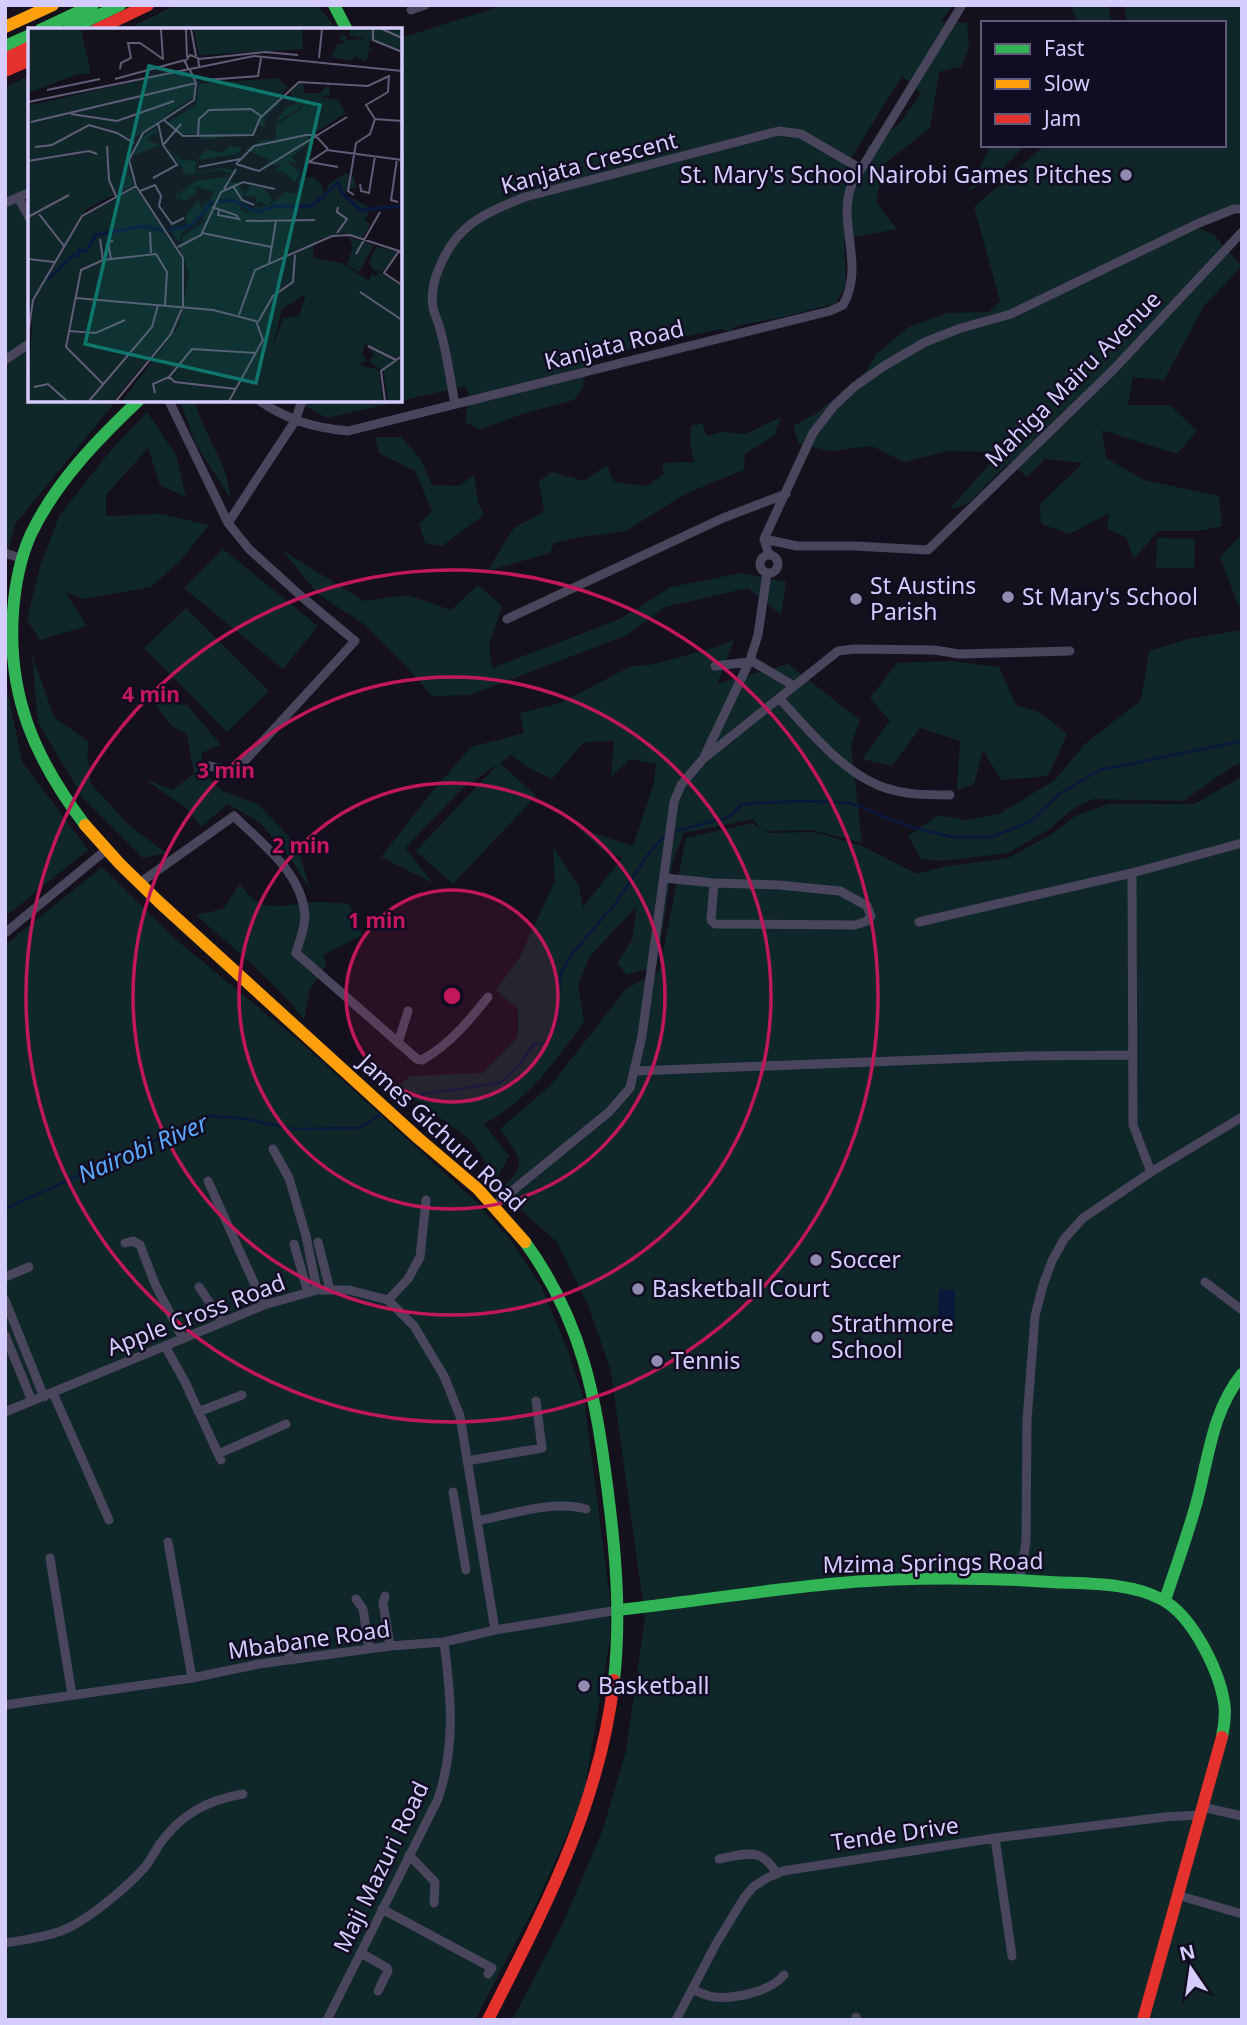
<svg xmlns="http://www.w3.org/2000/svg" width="1247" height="2025" font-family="'Noto Sans',sans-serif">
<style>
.green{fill:#102729;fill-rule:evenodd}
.water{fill:#09183b}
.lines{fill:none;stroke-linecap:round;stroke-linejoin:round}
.stream{stroke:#09183b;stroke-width:2.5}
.street{stroke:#48455d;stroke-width:9}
.fast{stroke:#30b455;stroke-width:12}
.slow{stroke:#ff9f0a;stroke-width:12}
.jam{stroke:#e5322d;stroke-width:12}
.ring{fill:none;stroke:#c2185b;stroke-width:3.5}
.poi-dot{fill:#918bb0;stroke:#110c21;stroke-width:2.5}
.labels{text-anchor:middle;stroke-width:5;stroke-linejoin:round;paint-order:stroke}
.street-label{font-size:23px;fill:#d5ccff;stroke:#110c21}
.poi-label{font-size:23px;fill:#d5ccff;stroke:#110c21;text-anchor:start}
.water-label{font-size:24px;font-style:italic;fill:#5aa9ff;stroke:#110c21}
.inset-river{fill:none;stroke:#09183b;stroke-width:3.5}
.inset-road{fill:none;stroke:#615c77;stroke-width:2}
.view{fill:#0f766e;fill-opacity:0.15;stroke:#0f766e;stroke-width:3.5}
.inset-edge{fill:none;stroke:#d5ccff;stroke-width:3.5}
.centre{fill:#c2185b;stroke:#110c21;stroke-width:3.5}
.ring-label{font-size:21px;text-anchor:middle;font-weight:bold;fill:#c2185b;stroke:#110c21;stroke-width:5;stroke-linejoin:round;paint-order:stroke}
</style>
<rect width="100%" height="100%" fill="#14111c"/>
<path class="green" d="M176,5H317L338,30H125Z
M504,5H953L941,21L967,23L969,47L962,66L939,72L930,128L884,164L876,202L897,229L844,239L846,285L836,303L780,318L739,325L729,331L720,329L585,359L583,387L574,400L522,414L480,430L465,422L469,393L465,386L327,418L296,401H401V38ZM902,76L921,94L899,124L867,147L860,189L845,174L846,166Z
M1071,5H1108L1112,23H1077Z
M1124,5H1242V205L1198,228L1214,235L1242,266L1204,306L1164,380L1133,377L1128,405H1170L1197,431L1177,454L1102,430L1106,458L1144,480L1219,496L1222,526L1199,531H1158L1134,559L1126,537L1107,529L1109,513L1070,534L1041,524L1040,504L1083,463L1045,459L1027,477L1010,462L967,504L949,510L1000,452L947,451L904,462L872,446L830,451L799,444L793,426L817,413L867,370L876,354L909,327L947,313L989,312L1000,301L974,207L1045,145H1224V23H1127Z
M30,76V401H116L15,524L5,564V87Z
M991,145H1026L1003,168L968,192Z
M180,401H195C203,435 228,462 231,499L196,445Z
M147,412L176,455L186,497L160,485L148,448L106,495V516L161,514L209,525L180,561L151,587L84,599L65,592L87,626L40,640L27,620L40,567L59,516L111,450Z
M781,417L775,435L745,454L744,470L685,494L626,531L580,537L554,543L550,553L487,571L514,528L544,512L539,481L552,472L584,481L607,465L614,482L647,486L664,474L662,463L694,462L690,441L691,426L702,423L707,436L722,432L746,434Z
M375,437H401L420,458L432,485L459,486L474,475L478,502L484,515L442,546L425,543L419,524L432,511L415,471L379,453Z
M1242,534V608L1238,605L1220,557Z
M1157,538L1195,539L1194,568H1156Z
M223,549L318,626L283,669L184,588Z
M282,550L364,601L407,595L451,610L478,585L502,606L489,645L492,668L620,619L671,587L741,573L786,582L781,615L748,588L665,607L627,635L470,695L432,696L405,665L364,624L318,594Z
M186,608L269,691L227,732L144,648Z
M1242,630V763L1233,766L1183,801L1093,799L1074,808L1048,830L1008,853L944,861L921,859L908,836L938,815L967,820L999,814L1055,780L1085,744L1141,700L1149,651L1188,639Z
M734,640L717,684L788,664L860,720L851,745L862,843L813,830L763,831L766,833L814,832L862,846L917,874L942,867L1008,858L1052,834L1075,816L1109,804H1195L1242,776V2020H512L562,1925L603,1829L626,1751L645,1618L611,1371L588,1305L557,1242L514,1204L497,1193C529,1162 523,1164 500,1129L551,1085L626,989L659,971L686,838L752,823L761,829L753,819L684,833L673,861L657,966L627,975L617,963L632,940L637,906L589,957L578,985L584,1022C553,1063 531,1098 484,1124L509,1156L497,1178L470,1140L397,1086L411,1076L483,1073L518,1037V1009L496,990L520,957L555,881L553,847L578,884L583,907L622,858L604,851L578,828L633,846L654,783L656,764L630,759L611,777L614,741L584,742L552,779L527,767L511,755L500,763L536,796L453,884L416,851L498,764L463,788L405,848L433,883L381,857L431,793L471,747L524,733L520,713L561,703L631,666L650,665L713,648Z
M32,655L54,717L89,742L87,753L91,784L129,825L166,853L143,858L83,798L38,722Z
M950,661L999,667L1016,705L1041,713L1067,734L1048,776L1001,780L983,750L974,784L957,790L960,741L920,728L892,766L862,759L890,721L870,698L897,663Z
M5,679L22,762L88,850L5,917Z
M153,702L187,705L221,745L201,753L205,774L222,791L258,804L297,845L310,889L289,856L259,822L228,804L201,827L186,808L143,778L172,790L194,774L187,734L172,726Z
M102,867L174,938L299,1041L473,1199L510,1239L541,1286L568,1351L584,1399L610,1599V1639L583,1798L538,1900L475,2020H5V945Z
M240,884C263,917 281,904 315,902C326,902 338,903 349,904L362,935L323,955L327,964L310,989L304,1019C273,980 233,948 196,915L223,909Z"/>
<path class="water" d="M939,1289L955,1290L954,1323L938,1322Z"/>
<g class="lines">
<path class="stream" d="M673,832L729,817L742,804L800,801L851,803L907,826L952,837H992L1031,821L1059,794L1100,770L1242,741
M391,1109L424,1094L500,1083L519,1066L533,1045L548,1042L558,1020L560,974L573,953L615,904L649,853L667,833
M5,1209L208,1116L241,1118L293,1129L359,1128L385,1112"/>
<path class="street" d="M411,10L425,5
M18,197L30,219
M5,203L30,192
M5,360L30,343
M169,401L228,523L249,549L302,597L355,641L240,766L230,770L209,766
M260,401C287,420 315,428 348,431L830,311L843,305C866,264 836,223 852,184L962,5
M455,404C450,379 447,353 440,329C438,322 435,315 433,308C431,295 433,283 438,271C455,225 483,214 525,197L779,131L801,134L861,169
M228,523L295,421L302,401
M764,539L797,546H855L928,550L1114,369L1242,232
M5,553L23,559
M769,555L764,539L813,433L834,406L854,387L884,366L925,342L961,328L1011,314L1199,223L1234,209H1242
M760 564a9 9 0 1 1 18 0a9 9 0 1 1-18 0Z
M507,619L723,518L786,494
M750,660L794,686
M715,666L749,662
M779,698C808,729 840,770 880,786C903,795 927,795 950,795
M705,755L750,660L758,635L767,573
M1132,873L1133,1125L1151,1172
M665,878L714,883L779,885L840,891L867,906L871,916L867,921L855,925L715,924L711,920L714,883
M141,882L234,816C262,844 302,872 305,916C305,928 299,942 296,953L417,1059L422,1060C450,1044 468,1022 488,997
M919,922L1132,873L1242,843
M5,933L106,850
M398,1043L408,1011
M635,1071L1026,1056L1132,1055
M273,1149L289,1178L306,1236L317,1290
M208,1181L264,1305
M495,1205L609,1112L630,1088L642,1036L674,802L681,785L703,759L838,651L854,649L934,650L959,654L1070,651
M318,1242L330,1290
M125,1243L133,1241L140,1245L155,1284L183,1339
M294,1244L308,1293
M5,1277L29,1267
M1205,1282L1242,1310
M199,1287L223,1322
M5,1300L44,1397
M388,1300L408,1279L420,1257L426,1200
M5,1335L32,1401
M165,1346L185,1382L221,1460
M53,1393L109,1520
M5,1412L264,1305L317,1290H349L388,1300L414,1326L444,1376L460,1416L495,1630
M198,1412L242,1395
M218,1454L286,1424
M467,1461L542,1448L536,1401
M453,1492L466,1570
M477,1521C512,1514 552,1500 586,1509
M168,1542L192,1678
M50,1558L72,1695
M1020,1578L1026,1542L1027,1420L1035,1316L1043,1285L1052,1261L1064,1239L1083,1218L1151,1172L1242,1117
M385,1596L383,1603L390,1646
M356,1599L363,1609L369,1649
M283,1643L292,1660
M5,1705L192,1678L259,1664L390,1646L444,1642L495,1630L618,1610
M1202,1807L1242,1816
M995,1838L1012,1956
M409,1855L435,1882L434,1903
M719,1859C746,1854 761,1846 777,1874
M1177,1895L1242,1914
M382,1909L492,1968L488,1974
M5,1943C23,1940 41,1938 58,1932C84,1924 126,1888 144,1868C150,1861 154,1853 159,1845C180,1815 207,1800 243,1794
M361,1953L387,1968L388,1971L378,1991
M692,1989C699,1992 706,1996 714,1997C735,1999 770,1992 784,1975
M856,2017L857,2020
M327,2020L438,1799C456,1745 451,1697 444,1642
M676,2020L717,1942L744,1898L753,1887L767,1878L783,1871L995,1838L1165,1817L1199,1815"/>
<path class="fast" d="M334,5L347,30
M40,30L93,5
M68,30L120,5
M5,46L30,35
M85,825C35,759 7,696 13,612C15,586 20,558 31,534C56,482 97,440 138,401
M525,1242C583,1322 596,1398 608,1493C616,1556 621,1616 614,1680
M1165,1600C1176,1567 1188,1534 1197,1501C1209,1456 1212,1412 1242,1374
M618,1610C688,1602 758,1591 829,1584C903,1577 977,1577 1051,1582C1086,1584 1129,1582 1161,1599C1193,1615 1222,1675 1225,1710C1225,1719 1224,1728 1222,1737"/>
<path class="slow" d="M5,27L53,5
M85,825L120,864L159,902L418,1138L478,1189L525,1242"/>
<path class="jam" d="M96,30L148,5
M5,59L30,47
M5,71L30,60
M488,2020C544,1909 600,1805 614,1680
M1143,2020L1222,1737"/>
</g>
<circle cx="452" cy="996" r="106" fill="#c2185b" fill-opacity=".12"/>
<g class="ring">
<circle cx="452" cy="996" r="106"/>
<circle cx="452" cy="996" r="213"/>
<circle cx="452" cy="996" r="319"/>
<circle cx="452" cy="996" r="426"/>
</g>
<g class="poi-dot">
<circle cx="1126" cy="175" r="7"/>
<circle cx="1008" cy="597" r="7"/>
<circle cx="856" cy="599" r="7"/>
<circle cx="816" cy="1260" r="7"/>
<circle cx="638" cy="1289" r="7"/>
<circle cx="817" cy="1337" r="7"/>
<circle cx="657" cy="1361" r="7"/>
<circle cx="584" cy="1686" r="7"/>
</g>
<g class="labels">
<g class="street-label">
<text transform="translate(589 163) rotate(-15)" y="8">Kanjata Crescent</text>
<text transform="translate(614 345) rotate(-14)" y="8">Kanjata Road</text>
<text transform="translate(1073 379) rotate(-45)" y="8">Mahiga Mairu Avenue</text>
<text transform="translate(442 1133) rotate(43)" y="8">James Gichuru Road</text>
<text transform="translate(196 1315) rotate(-21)" y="8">Apple Cross Road</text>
<text transform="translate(933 1563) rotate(-1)" y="8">Mzima Springs Road</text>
<text transform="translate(309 1640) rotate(-8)" y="8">Mbabane Road</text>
<text transform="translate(895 1834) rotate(-8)" y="8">Tende Drive</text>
<text transform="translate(381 1867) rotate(-64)" y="8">Maji Mazuri Road</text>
</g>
<g class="poi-label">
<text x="1112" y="183" text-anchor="end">St. Mary's School Nairobi Games Pitches</text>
<text x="870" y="594">St Austins<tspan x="870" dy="26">Parish</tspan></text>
<text x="1022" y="605">St Mary's School</text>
<text x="830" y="1268">Soccer</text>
<text x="652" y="1297">Basketball Court</text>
<text x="831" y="1332">Strathmore<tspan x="831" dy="26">School</tspan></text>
<text x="671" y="1369">Tennis</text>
<text x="598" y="1694">Basketball</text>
</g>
<g class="water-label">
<text transform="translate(143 1149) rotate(-23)" y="8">Nairobi River</text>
</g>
</g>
<g transform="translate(28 28)">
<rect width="374" height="374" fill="#14111c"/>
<path d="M0,1H53L63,46H50L0,65ZM166,1H274L275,21L175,27H171ZM322,1H374V25L342,12L341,21L347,22L341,23L338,34L328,28L323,33L303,29L310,16L319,15L312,11L313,6L320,9L318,12L338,11L322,7ZM158,41L166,53V68L106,110L100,122V143L106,157L58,181L12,257L56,187L107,160L154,231V277L144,303L85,373H0L5,274L0,287V78ZM250,50L260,59L250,70L251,77L237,89V98H229L226,106L173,112L172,106H152L140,94L168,77L171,56ZM275,54L276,65H292L301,56L302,67L291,68L311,73L318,85L280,109L283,114L263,129L271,135L258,132L272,145L267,154L256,144L247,143L254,136L235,138L243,132L216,121L235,112L248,111V97L274,81L273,66L272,80L247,95L258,80L268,76L262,63ZM128,99L130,112L126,104L119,112L133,117L106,127L112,111ZM202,118L215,120L208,126L169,132L179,121L194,125ZM142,122L152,132L168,133L167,145L194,140L210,143L208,147L193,142L158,147ZM318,145L325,148L329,160L319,161L317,167L342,180L337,192L342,197L334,210L315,205L292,211L285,216V230L314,235L341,253L343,246L348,248L351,244L374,258V373H360L355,343L341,333L346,327L337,315L334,326L339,333L329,336L351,342L355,373H94L151,298L161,245L151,217L155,214L154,209L179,192L175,190L179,183L152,207V215L141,200L159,197L157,189L170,172L173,180L179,175L174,170L181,174L186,164L167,158L169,164L155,174L151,168L161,160L150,167L152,173L146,168L170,152L201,149L198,154H208L216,164L212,181L222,187L219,181L241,178L258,164L274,167L270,153L274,150L286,149L295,158V166L302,155ZM278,266L271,288L255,290L243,325L254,281ZM223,157L237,161L244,172L240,178L232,173L227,177L229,170L224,167L215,169ZM321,209L346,217L331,244L319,237L325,219ZM349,218L370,224L355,244L345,242L341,234Z" fill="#102729" fill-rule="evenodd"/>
<path class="inset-river" d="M191,173H205L230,184L247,178L271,179L285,177L310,155L314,166L333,182L371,178L374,182M141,202L163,198L185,173M20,251L46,227L51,228V222L58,223L68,207L114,198L136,203"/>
<path class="inset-road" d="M133,1L135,32M158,1L159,29M163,1L168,28M345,1V12L374,24M354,1L374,10M291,30L294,1M171,31L237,24L270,27M92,41L93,35L103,30L100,15H112L135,31M161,42L157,34L162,27L170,30L171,38M87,51L157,32M177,52L230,48L233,30M19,62L72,51M0,74L226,28L374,43M43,86L89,93L146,73M347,91L338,77L360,64L361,47M136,92L155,108L225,107L232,90L271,54L340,58L361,48M3,94L168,55M170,108L171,91L181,82L223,81L233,88M136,116L153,96M79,118L81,152L88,168M7,119L24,117L61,97L89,105L106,115M369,131L363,172L370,174M0,133L61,123L69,126M208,136L231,143L319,89M208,136L226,118L278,107H287L300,121M171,139L212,131M310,139L281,134L299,122L374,132M125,150L149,137L135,117L130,95M332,156L333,163L341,165L347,128M205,158L214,172L226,177M196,161L208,141M112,163L127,157L133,168L131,178L144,196L156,190M326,167L320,163L328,115L342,106L347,91L374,93M184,179L208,187L211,191L190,187L191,182M11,186L36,218M0,189L41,167M218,193L287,192M122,204L123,225M174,205L243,219M309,205L319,191L309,184L310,179M72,211L75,232M150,219L173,207L193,164L215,154L247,161M371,223L356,245L374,257M328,226L352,184M0,231L26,234M83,231L80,214L85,213M241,235L248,193M332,264L374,292M48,270L185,282L228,293L235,312L201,373M211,287L227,242L304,208L322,207L374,224M230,294L245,268L265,254L267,227M40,303L68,305L97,292M0,307L5,272L54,188L108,158M340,318L368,332M141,349L147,354L208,361M75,356L38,319L53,242L75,232L128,226L139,244L137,277M6,359L20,356L39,373M127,365L125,356L141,349L164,321L228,325M61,373L124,299L130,277M88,373L143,306L155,278V230L108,158L101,132L115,105L166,72L168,55L162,42M357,373L353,343L374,328"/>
<path class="view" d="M121,38L292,77L228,355L57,316Z"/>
<rect width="374" height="374" class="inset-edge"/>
</g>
<circle cx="452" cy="996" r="10" class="centre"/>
<g class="ring-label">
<text x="151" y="702">4 min</text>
<text x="226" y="778">3 min</text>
<text x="301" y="853">2 min</text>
<text x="377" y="928">1 min</text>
</g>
<rect width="1247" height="2025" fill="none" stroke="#d5ccff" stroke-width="14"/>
<rect x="981" y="21" width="245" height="126" fill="#110c21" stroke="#5f597a" stroke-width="2"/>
<rect x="995" y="44" width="35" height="10" fill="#30b455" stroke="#5f597a" stroke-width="2"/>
<text x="1044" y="56" font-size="21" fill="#d5ccff">Fast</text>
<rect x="995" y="79" width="35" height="10" fill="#ff9f0a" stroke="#5f597a" stroke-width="2"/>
<text x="1044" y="91" font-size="21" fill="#d5ccff">Slow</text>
<rect x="995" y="114" width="35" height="10" fill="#e5322d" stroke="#5f597a" stroke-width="2"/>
<text x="1044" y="126" font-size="21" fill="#d5ccff">Jam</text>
<g transform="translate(1191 1969) rotate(347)" stroke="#110c21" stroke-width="5" paint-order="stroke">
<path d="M0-5L12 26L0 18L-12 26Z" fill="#d5ccff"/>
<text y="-10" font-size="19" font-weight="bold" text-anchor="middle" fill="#d5ccff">N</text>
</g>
</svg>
